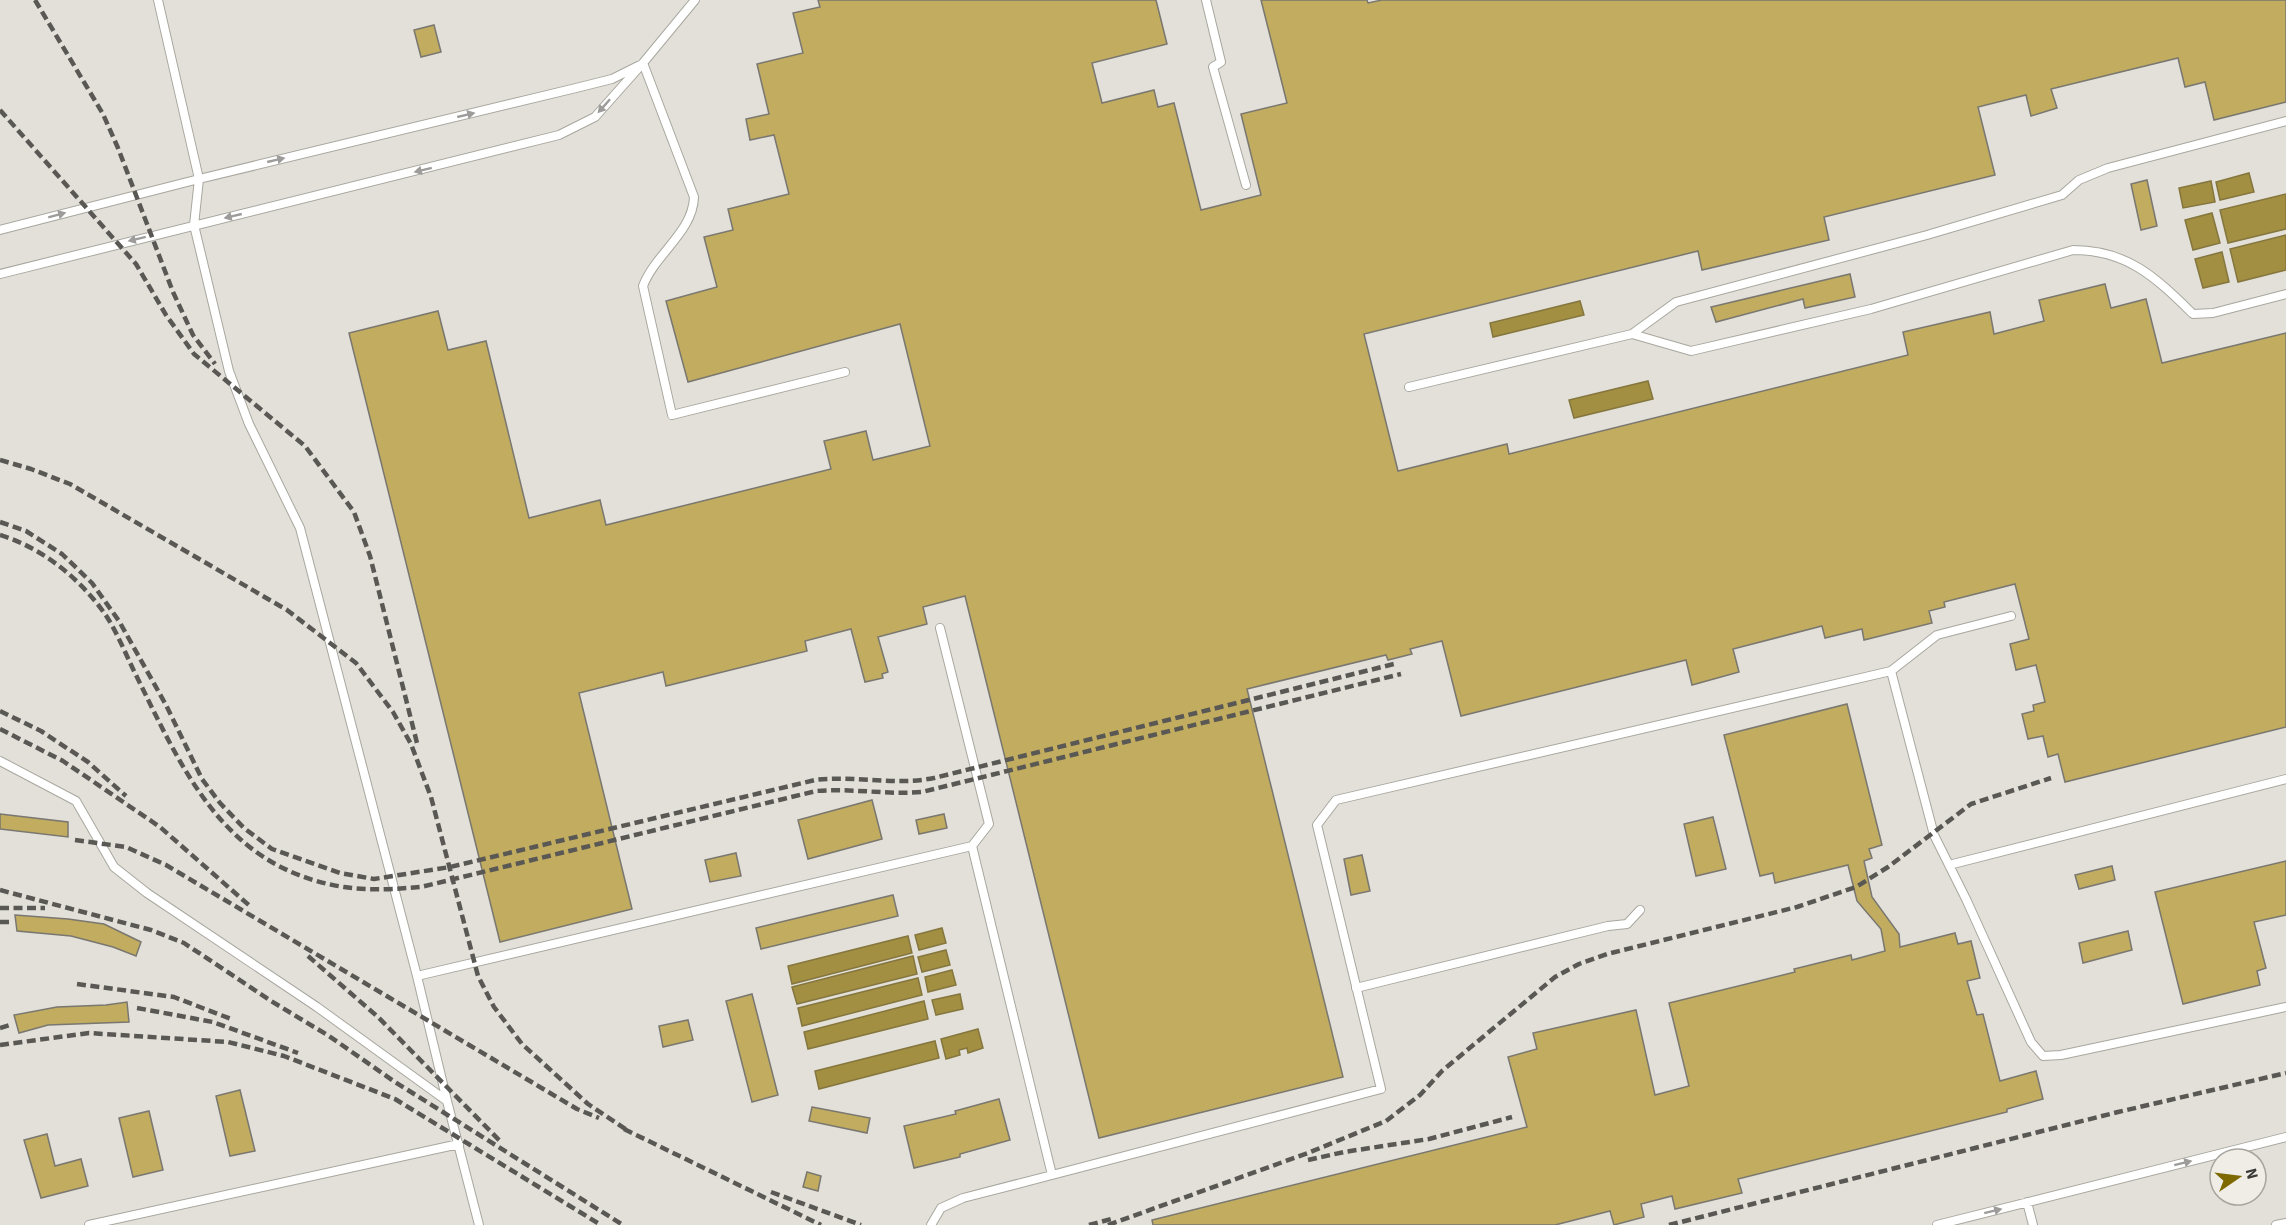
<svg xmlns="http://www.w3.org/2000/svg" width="2286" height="1225" font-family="'Source Sans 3',sans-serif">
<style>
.water{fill:#a38f41;stroke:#84763e;stroke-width:1.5}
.building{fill:#c1ac5f;stroke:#797770;stroke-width:1.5}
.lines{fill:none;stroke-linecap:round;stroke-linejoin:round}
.service-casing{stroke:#a8a79f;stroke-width:10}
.service{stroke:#fff;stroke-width:8}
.rail{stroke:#595854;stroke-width:4.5;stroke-dasharray:9 4.5;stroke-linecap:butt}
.oneway{fill:#9d9c9b}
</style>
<rect width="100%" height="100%" fill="#e2e0d8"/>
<path class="water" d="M2249,173L2254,192L2220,200L2216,182Z
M2211,181L2215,202L2183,208L2179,188Z
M2286,194V229L2228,243L2220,210Z
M2212,213L2220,243L2193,250L2185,220Z
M2286,235V270L2238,282L2230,249Z
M2222,252L2229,282L2203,288L2195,259Z
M1580,301L1584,315L1493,337L1490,323Z
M1648,381L1653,399L1574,418L1569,400Z
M942,928L946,943L919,950L915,935Z
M908,936L912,953L792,984L788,966Z
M946,950L950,965L922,972L918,957Z
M913,956L917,974L797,1004L792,987Z
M952,970L956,985L928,992L925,977Z
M918,978L922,995L802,1026L798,1008Z
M960,994L963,1009L936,1015L932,1000Z
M924,1001L928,1019L808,1049L804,1032Z
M978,1029L983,1048L968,1053L967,1048L959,1050L960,1055L946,1059L941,1039Z
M935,1041L939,1058L819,1089L815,1071Z"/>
<path class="building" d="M818,0H1156L1167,44L1092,63L1102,103L1154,90L1158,107L1174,103L1201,210L1261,195L1241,114L1287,103L1261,0H1367L1368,3L1382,0H2286V102L2214,120L2205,82L2185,87L2178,58L2051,89L2057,108L2031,116L2026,95L1978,107L1995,175L1824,217L1829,240L1702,270L1698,251L1364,334L1398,471L1507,444L1509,454L1908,355L1903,332L1990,312L1994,334L2044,321L2039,300L2105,284L2111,308L2146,299L2162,363L2286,333V727L2065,782L2058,754L2048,757L2043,736L2028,739L2022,714L2034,711L2033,705L2045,702L2036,665L2016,670L2010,644L2029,639L2015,584L1944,602L1945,607L1929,611L1932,623L1864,640L1862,629L1825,638L1822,626L1733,649L1739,672L1692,685L1686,660L1461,716L1442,641L1410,649L1412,654L1388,660L1386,655L1247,689L1343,1077L1099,1138L965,596L923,607L927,624L878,637L888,672L882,674L883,678L865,682L851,629L805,641L807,651L666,686L663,672L579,693L632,909L500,942L349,333L438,311L448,350L486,341L529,518L600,500L606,525L831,469L824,441L866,431L873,460L930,446L900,324L688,382L666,301L717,287L704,237L733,230L728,209L789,194L774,135L750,140L746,119L769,114L757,64L803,53L793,13L820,7Z
M434,25L441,52L421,57L414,30Z
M2147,180L2157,226L2141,230L2131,184Z
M1850,274L1855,297L1805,308L1803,299L1716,322L1711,307Z
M1847,704L1882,845L1869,849L1872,858L1864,861L1872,897L1899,934L1900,947L1955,933L1958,944L1971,941L1980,978L1967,981L1977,1015L1983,1014L2000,1081L2036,1071L2043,1099L2007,1109V1112L1738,1179L1742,1193L1675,1209L1672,1196L1641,1204L1644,1217L1614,1225L1610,1211L1555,1225H1153L1152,1220L1527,1127L1508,1057L1537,1049L1533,1033L1636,1010L1655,1095L1689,1086L1669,1003L1795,972L1794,969L1851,955L1852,960L1885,951L1881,929L1857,901L1848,865L1775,883L1773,873L1760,876L1724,735Z
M872,800L882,839L808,859L798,820Z
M0,814L68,822V837L0,829Z
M944,814L947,828L919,834L916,820Z
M1713,817L1726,869L1696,876L1684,824Z
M736,853L741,876L710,882L705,860Z
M1362,855L1370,891L1351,895L1344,859Z
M2286,861V915L2254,922L2266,968L2257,971L2260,985L2183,1004L2155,892Z
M2112,866L2115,880L2079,889L2075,875Z
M893,895L898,916L761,949L756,928Z
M15,915L68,919L104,924L141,942L136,956L113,947L71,936L17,931Z
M2128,931L2132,950L2083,963L2079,943Z
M752,994L778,1095L752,1102L726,1001Z
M127,1002L129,1022L48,1025L19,1033L14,1015L57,1007L106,1005Z
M688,1020L693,1040L663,1047L659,1026Z
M240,1090L255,1151L230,1156L216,1096Z
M999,1099L1010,1140L960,1154V1157L914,1168L904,1126L956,1114L955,1111Z
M812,1107L870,1118L867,1133L809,1121Z
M149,1111L163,1170L133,1177L119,1118Z
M47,1134L55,1166L81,1159L88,1186L41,1198L24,1140Z
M807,1172L821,1176L818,1191L803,1187Z"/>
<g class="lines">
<defs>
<path id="service" d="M158,0L199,179L194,225L229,371L249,424L300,528L417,976L447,1101L479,1225
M1206,0L1221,62L1213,67L1246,185
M643,63L694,197C693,232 655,254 643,286L672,415L845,372
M0,230L199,179L576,88L612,79L638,66
M0,274L559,135L595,117L643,63L695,0
M1632,334L1691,351L1871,309L2073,250C2128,250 2156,278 2193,314L2213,313L2286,294
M1409,387L1632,334L1676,302L1927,235L2062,195L2079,180L2108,168L2286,121
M940,628L989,824L972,846
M1891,671L1937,635L2011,616
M0,761L76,801L114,867L147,893L317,1007L447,1101
M1949,865L2286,779
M417,976L972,846L1052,1175L963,1198L941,1208L931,1225
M1356,988L1608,926L1627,924L1640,910
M1052,1175L1381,1089L1317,825L1336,800L1891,671L1934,835L1966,899L2031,1042L2043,1056L2061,1055L2286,1007
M2027,1202L2033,1225
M89,1225L459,1144
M1937,1225L2286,1137
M2276,1225L2286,1223"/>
</defs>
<use href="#service" class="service-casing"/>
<use href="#service" class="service"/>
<path class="rail" d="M35,0L103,114L118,148L173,292L193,335L215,364
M0,110L136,264L166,315L194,354L305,446L354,512L370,556L418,747
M0,460L31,469L70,484L287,610L356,663L393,712L411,744L431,797L478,976L494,1007L522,1044L588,1104L630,1132
M0,522L26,531L62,554L92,583L119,621L166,705L202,779L220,803L244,828L272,849L340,873L374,879L450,867L815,780C855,775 895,786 934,778L1398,663
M0,535C43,548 82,580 107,617C117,633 125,652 133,669C182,768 222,868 344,887C369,891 396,889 421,887L816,791C852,788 887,795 922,792L1401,674
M0,711L41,731L88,762L126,796
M0,729L63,761L160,827L251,907
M75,840L126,847L166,865L577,1109L599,1118
M0,890L151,930L184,943L271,1001L329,1036L395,1082L623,1225
M0,908H45
M0,922H12
M308,956L378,1017L500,1141
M77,984L174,997L231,1019
M137,1008L213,1022L298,1053
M0,1028L10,1025
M0,1045L89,1033L228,1042L284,1056L395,1099L601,1225
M624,1129L821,1225
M1308,1160L1344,1152L1429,1139L1512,1117
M771,1192L861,1225
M1089,1225L1115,1218
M1108,1225L1308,1153L1386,1121L1420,1095L1442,1071L1555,977L1579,964L1607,954L1797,907L1856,887L1888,867L1971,804L2051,778
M1669,1225L2118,1112L2286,1073"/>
</g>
<defs><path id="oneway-solid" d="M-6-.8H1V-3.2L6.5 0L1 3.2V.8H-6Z" transform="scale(1.5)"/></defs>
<g class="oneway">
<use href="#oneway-solid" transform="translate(604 106) rotate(132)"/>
<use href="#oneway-solid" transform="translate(466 115) rotate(-13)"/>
<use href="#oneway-solid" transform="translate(276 160) rotate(-13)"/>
<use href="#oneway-solid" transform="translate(423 170) rotate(166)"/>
<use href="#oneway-solid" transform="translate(57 215) rotate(-15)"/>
<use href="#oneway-solid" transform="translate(233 216) rotate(167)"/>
<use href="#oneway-solid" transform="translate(137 239) rotate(166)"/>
<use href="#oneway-solid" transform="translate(2183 1163) rotate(-14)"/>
<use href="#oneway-solid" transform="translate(1993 1211) rotate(-14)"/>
</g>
<g transform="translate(2238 1177) rotate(76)"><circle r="28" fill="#efede6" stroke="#a7a5a0" stroke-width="1.5"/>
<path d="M0-4.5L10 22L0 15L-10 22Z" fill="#7e6900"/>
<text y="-9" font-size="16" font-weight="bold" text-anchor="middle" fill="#3b3a37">N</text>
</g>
</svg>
